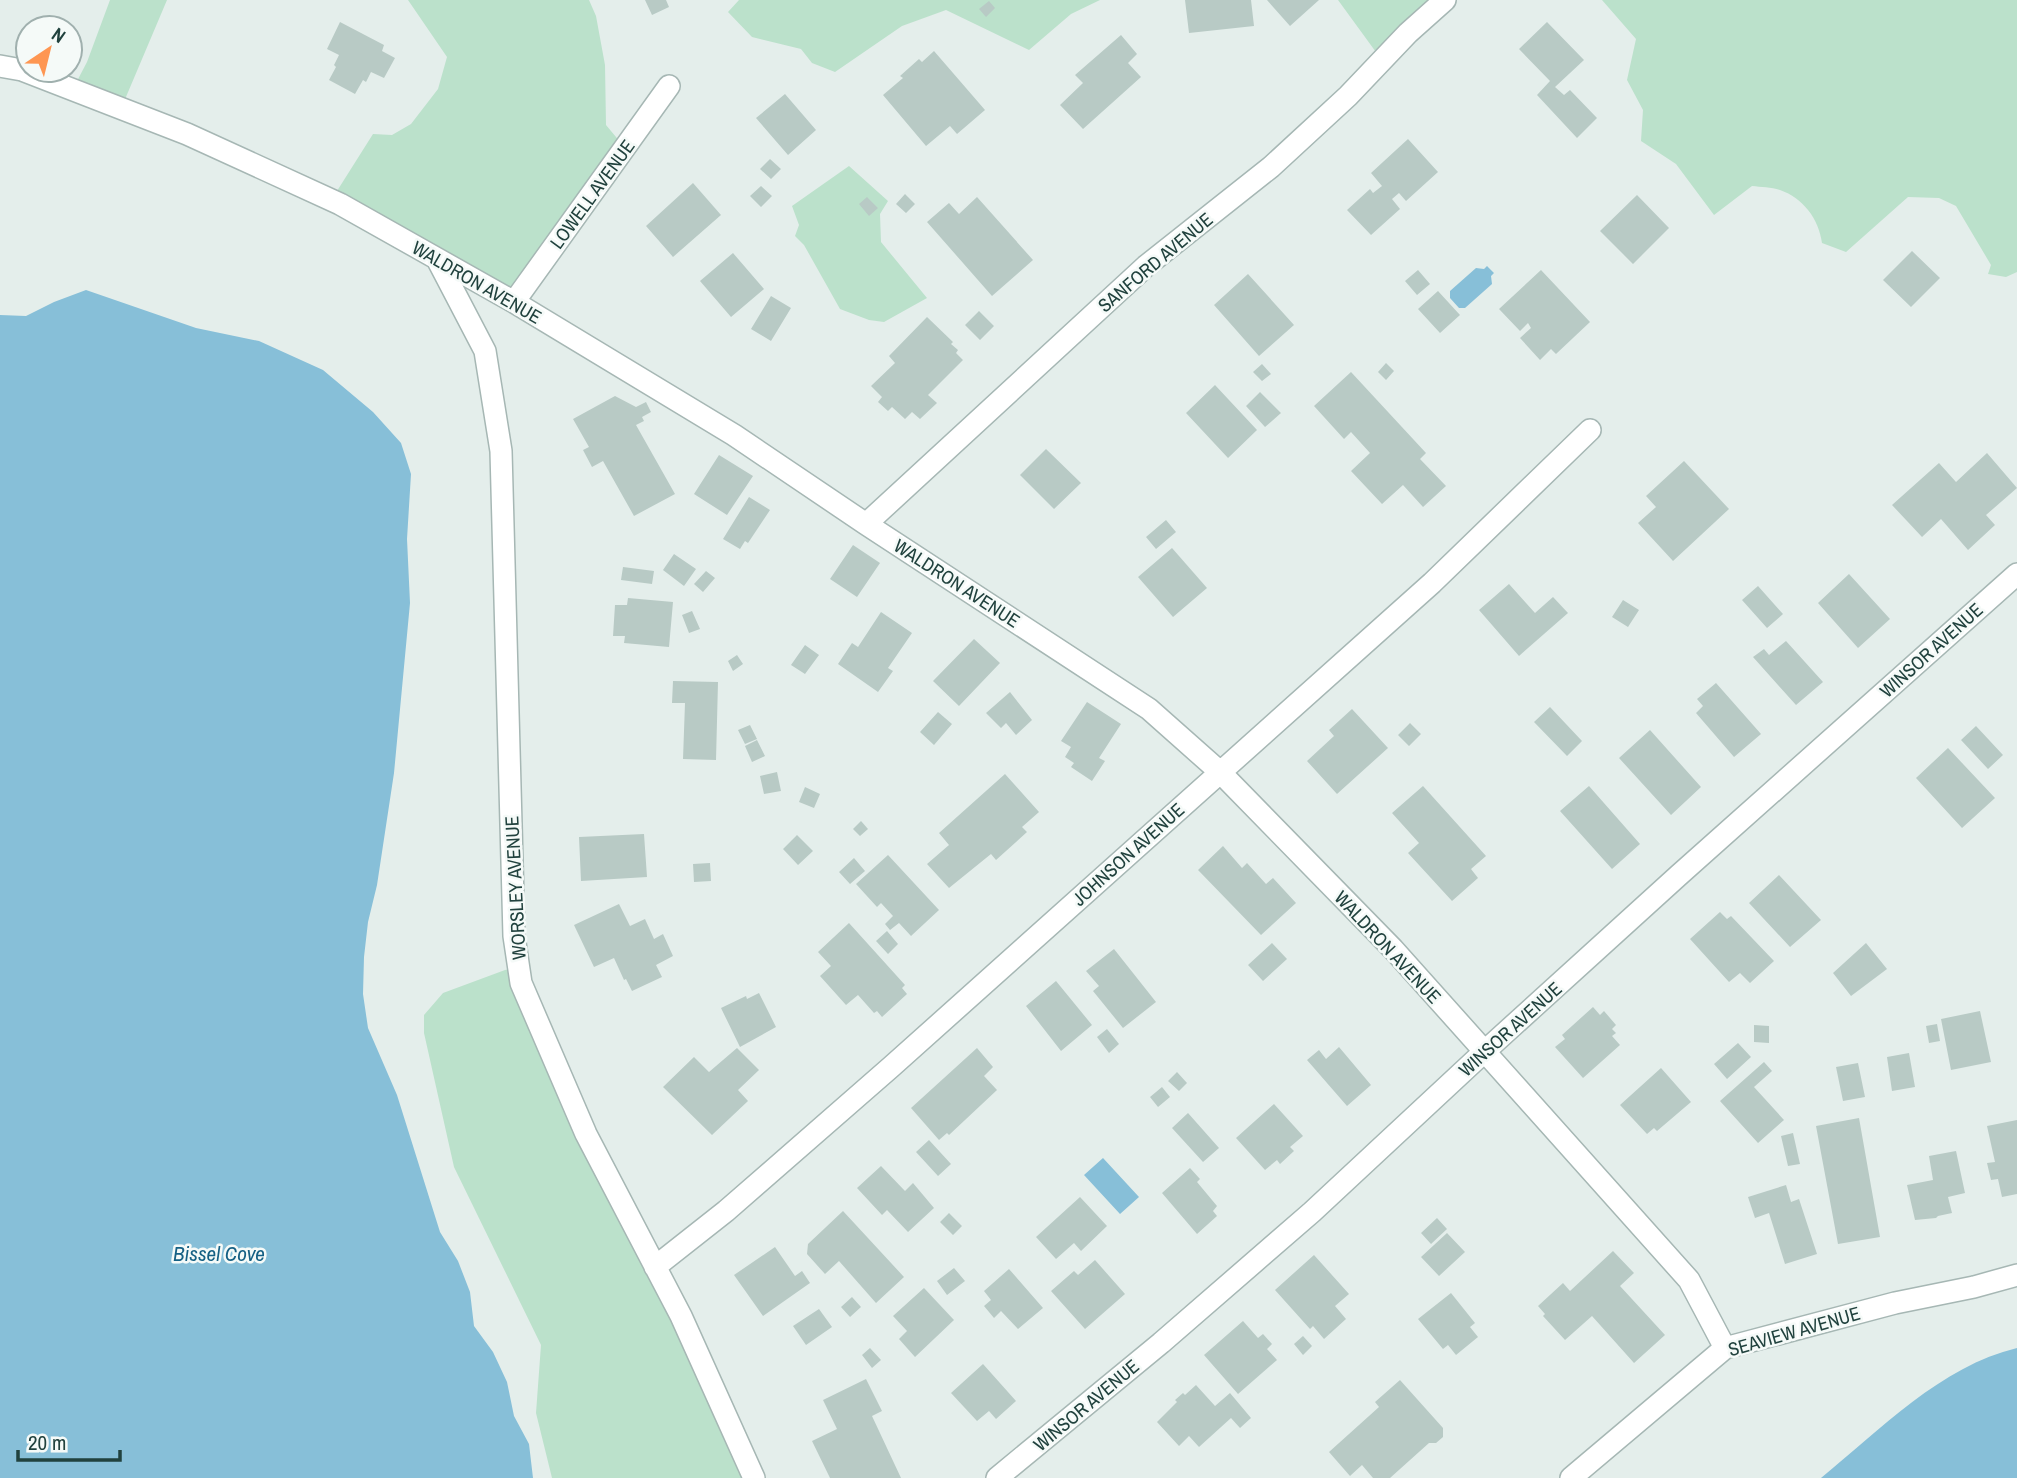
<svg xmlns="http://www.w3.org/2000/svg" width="2017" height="1478" font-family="'Archivo Narrow',sans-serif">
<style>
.green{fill:#bbe1cb}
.water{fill:#87bfd8}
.building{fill:#b8cac5}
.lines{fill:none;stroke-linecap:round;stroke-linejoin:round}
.minor-casing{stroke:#a6b7b4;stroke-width:24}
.minor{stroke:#fff;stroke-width:21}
.labels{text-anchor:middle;stroke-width:5;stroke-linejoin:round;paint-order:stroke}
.street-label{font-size:19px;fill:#21423e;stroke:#f5faf8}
.water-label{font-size:21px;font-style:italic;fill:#156084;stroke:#f5faf8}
</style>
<rect width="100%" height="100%" fill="#e4eeeb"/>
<path class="green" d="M110,0H167L123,104L76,83L87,62Z
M408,0H589L596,16L605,65L606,125L621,143L513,297L337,191L373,134L392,135L411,124L438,89L447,57Z
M739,0H1100L1071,14L1029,50L946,10L902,26L835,72L812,63L801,49L752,37L728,12Z
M1338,0H1436L1381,59Z
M1602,0H2017V272L2006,277L1988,274L1991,265L1956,206L1939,198L1908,197L1846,252L1822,243C1819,219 1803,198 1780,190C1771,187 1761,187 1752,186L1714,215L1676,164L1641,141L1643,110L1627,80L1636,39Z
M849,166L888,201L880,214L881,242L927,298L884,322L869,320L840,309L804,245L795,236L799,225L792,206Z
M516,968L755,1478H552L536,1413L541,1345L454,1167L424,1033V1015L443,993L505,970Z"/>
<path class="water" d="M1487,266L1494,273L1491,276L1492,284L1465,308H1459L1450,298V291L1476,268L1484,269Z
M86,290L196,328L259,341L323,370L373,412L401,443L411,474L407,539L410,603L394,773L377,885L368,922L364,957L363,994L368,1028L397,1095L440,1232L458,1261L470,1292L474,1326L493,1352L507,1382L514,1416L529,1444L533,1478H0V315L26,316L54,302Z
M1103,1158L1139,1197L1120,1214L1084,1175Z
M2017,1348V1478H1821C1880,1430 1941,1366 2017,1348Z"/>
<path class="building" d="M645,0H666L669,7L652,15Z
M1185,0H1251L1254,26L1189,33Z
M1267,0H1319L1290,26Z
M989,1L995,8L986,17L979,9Z
M340,22L384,45L382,51L395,58L384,78L371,72L366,82L363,80L355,94L329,80L336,67L334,65L339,55L327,49Z
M1547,22L1584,60L1555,87L1564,95L1570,90L1597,118L1577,138L1537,95L1550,81L1519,49Z
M1121,35L1137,54L1128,63L1141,77L1083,129L1060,105L1083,83L1075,75Z
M934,51L985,110L957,134L950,126L926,146L883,95L903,78L900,76L919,59L922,62Z
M785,94L816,130L788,155L756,118Z
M1408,139L1438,172L1406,201L1399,193L1392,199L1400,209L1371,235L1347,210L1370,189L1373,193L1382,186L1371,173Z
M770,159L781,169L771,179L760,169Z
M693,183L721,215L673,257L646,226Z
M761,186L772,196L761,207L750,196Z
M905,194L915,204L906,213L896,204Z
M1637,195L1669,228L1633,264L1600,231Z
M867,197L878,208L869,216L859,204Z
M977,197L1033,260L992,296L927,222L949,203L959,214Z
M1912,251L1940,278L1911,307L1883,280Z
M733,253L764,289L731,317L700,281Z
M1418,270L1430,284L1417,295L1405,281Z
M1541,270L1590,322L1556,354L1551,349L1540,360L1520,338L1531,328L1528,323L1520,331L1499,309Z
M1248,274L1294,325L1259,356L1214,305Z
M1438,291L1460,315L1440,333L1418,309Z
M771,296L791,308L771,341L751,329Z
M979,311L994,326L980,340L965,325Z
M927,317L953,342L951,344L958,350L956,353L963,360L928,395L937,403L920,419L912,412L905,419L892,407L888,411L878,402L882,397L871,386L895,363L889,356Z
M1386,363L1394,371L1386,380L1378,372Z
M1262,364L1271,374L1262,381L1253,372Z
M1351,372L1426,453L1420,459L1446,486L1423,507L1403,485L1382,504L1351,471L1370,453L1351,432L1344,439L1314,406Z
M1215,385L1257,430L1228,458L1186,413Z
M1260,392L1281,413L1265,427L1246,406Z
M615,396L636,407L646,402L651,412L642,417L644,421L636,425L675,494L634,516L603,461L592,467L583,450L589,447L573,419Z
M1046,449L1081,483L1054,509L1020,475Z
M1987,453L2017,488L1986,515L1995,525L1968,550L1941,519L1922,537L1892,505L1939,463L1956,482Z
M719,455L753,476L727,515L694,494Z
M1684,461L1729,509L1673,561L1638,523L1656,507L1646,496Z
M749,497L770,510L748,543L745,541L740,549L723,539Z
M1166,520L1176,532L1156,549L1146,537Z
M853,545L880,563L857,597L830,579Z
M1172,548L1207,588L1173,617L1138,577Z
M674,554L696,569L684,586L663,570Z
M623,567L654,571L652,584L621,580Z
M706,571L715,578L703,592L694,584Z
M1849,574L1890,619L1858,648L1818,603Z
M1509,584L1535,613L1553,597L1568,613L1519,656L1479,610Z
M1758,586L1783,614L1767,628L1742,600Z
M628,598L673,602L669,647L624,643L625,636H613L615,605H627Z
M1623,600L1639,610L1628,627L1612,617Z
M692,611L700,629L689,633L682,615Z
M881,612L912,633L888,668L893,671L878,692L838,664L852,643L858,647Z
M974,639L1000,663L959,706L933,681Z
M1786,641L1823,682L1796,705L1753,657L1764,649L1769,655Z
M805,645L819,655L805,674L791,665Z
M737,655L743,664L733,671L728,661Z
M673,681L718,682L716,760L683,759L685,703H672Z
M1716,683L1761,734L1734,757L1696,713L1703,706L1697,699Z
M1010,692L1032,720L1016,735L1006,723L1001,728L986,713Z
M1087,702L1121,724L1099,758L1105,761L1092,781L1071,767L1074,763L1065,757L1071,747L1061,741Z
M1550,707L1582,741L1567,756L1534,722Z
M1352,709L1388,748L1337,794L1307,761L1334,736L1329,730Z
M938,712L952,724L934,745L920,732Z
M1410,723L1421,734L1409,746L1398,735Z
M750,725L757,739L745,744L738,730Z
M1976,726L2003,755L1988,769L1961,740Z
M1650,730L1701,787L1671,815L1619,758Z
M757,740L765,756L752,762L745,746Z
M1948,748L1995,798L1962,828L1916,778Z
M777,772L781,791L764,794L760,776Z
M1005,774L1039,812L1022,827L1027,832L996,860L991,854L949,888L927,864L949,845L939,833Z
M1423,786L1486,856L1471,869L1478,878L1452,901L1408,853L1419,843L1392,813Z
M1589,786L1640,844L1612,869L1560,811Z
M805,787L820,794L814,808L799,802Z
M861,821L868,829L860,836L853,829Z
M644,834L647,877L581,881L579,837Z
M797,835L813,851L798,865L783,849Z
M1223,846L1242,868L1247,863L1266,884L1273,878L1296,903L1261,935L1198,870Z
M888,855L939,910L911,936L899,923L890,930L885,924L893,916L881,903L877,907L856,884Z
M854,858L865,871L850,884L839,872Z
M710,863L711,881L694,882L693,864Z
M1779,875L1821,920L1790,947L1749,903Z
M619,904L630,926L645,919L654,939L663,934L673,956L656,965L662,977L632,991L626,979L624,980L614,958L594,967L574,925Z
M1720,912L1727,919L1731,916L1774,961L1750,983L1740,973L1729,982L1690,939Z
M849,923L905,985L902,988L907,994L882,1017L877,1011L874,1013L858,995L846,1005L820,976L831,966L818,952Z
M887,931L898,944L888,954L876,941Z
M1272,943L1287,959L1263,981L1248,965Z
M1866,943L1887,969L1851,996L1833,973Z
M1114,949L1156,1002L1123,1028L1093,991L1099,986L1086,971Z
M1056,981L1092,1025L1061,1051L1026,1006Z
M759,993L776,1027L740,1047L721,1008L746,996L747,999Z
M1593,1007L1600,1015L1604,1011L1616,1025L1612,1029L1616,1033L1612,1036L1620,1045L1583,1078L1555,1047L1565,1039L1562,1035Z
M1980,1011L1991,1062L1951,1070L1941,1019Z
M1937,1024L1940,1041L1929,1043L1926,1026Z
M1754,1025L1769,1026V1043L1754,1042Z
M1107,1029L1119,1044L1109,1053L1097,1037Z
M1738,1043L1751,1057L1727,1079L1714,1064Z
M1339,1047L1371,1085L1347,1106L1307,1060L1319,1050L1326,1059Z
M737,1048L759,1070L738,1090L748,1101L712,1135L663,1087L694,1057L709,1072Z
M977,1048L993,1067L984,1076L997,1090L949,1135L947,1133L939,1140L911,1108Z
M1909,1053L1915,1087L1892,1091L1887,1057Z
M1764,1062L1772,1071L1754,1087L1784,1120L1758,1143L1720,1101Z
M1858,1063L1865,1097L1843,1101L1836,1067Z
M1661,1068L1691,1102L1657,1131L1654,1128L1647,1134L1620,1105Z
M1177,1072L1187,1083L1179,1091L1168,1081Z
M1162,1087L1170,1097L1158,1107L1150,1097Z
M1274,1104L1303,1136L1290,1147L1294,1151L1280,1164L1277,1160L1265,1170L1236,1138Z
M1188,1113L1219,1148L1203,1162L1172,1128Z
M1859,1118L1880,1237L1838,1244L1816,1126Z
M2017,1120V1194L2002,1197L1998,1179L1991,1180L1987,1163L1995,1162L1987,1126Z
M1793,1133L1800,1164L1788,1166L1781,1136Z
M929,1140L951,1164L938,1176L916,1152Z
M1956,1151L1965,1193L1948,1197L1952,1213L1938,1216L1936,1218L1915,1220L1907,1185L1933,1180L1929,1156Z
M881,1166L905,1191L913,1183L934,1208L908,1232L887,1210L882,1215L857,1188Z
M1190,1168L1200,1179L1197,1182L1217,1206L1213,1211L1217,1216L1197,1234L1162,1193Z
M1786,1185L1791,1202L1799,1199L1817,1254L1785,1264L1769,1213L1755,1218L1748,1197Z
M1080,1197L1107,1226L1081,1251L1074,1243L1056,1259L1036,1237Z
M843,1211L904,1277L876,1303L839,1261L825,1274L807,1254L808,1244Z
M949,1213L962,1226L953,1235L940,1222Z
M1437,1218L1447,1229L1431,1244L1421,1233Z
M1447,1233L1465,1252L1439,1276L1421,1257Z
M775,1247L795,1276L802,1271L810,1283L763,1316L734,1275Z
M1613,1251L1634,1273L1620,1286L1665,1335L1634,1363L1592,1316L1565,1340L1543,1316L1545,1314L1538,1306L1563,1283L1570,1291Z
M1314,1255L1349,1294L1335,1306L1346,1319L1324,1339L1313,1326L1310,1329L1275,1290Z
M1095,1260L1125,1294L1085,1329L1051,1291L1074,1271L1078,1275Z
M954,1268L965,1281L947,1295L937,1281Z
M1009,1269L1043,1308L1018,1329L1001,1311L994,1318L984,1306L991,1300L984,1291Z
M924,1288L954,1320L915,1357L899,1339L907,1331L893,1316Z
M1451,1293L1475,1323L1470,1327L1478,1337L1456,1355L1448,1345L1443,1349L1418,1319Z
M852,1297L861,1307L850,1317L841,1307Z
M819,1309L832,1327L806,1345L793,1326Z
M1243,1321L1258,1338L1263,1334L1272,1344L1267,1349L1277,1360L1238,1394L1204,1355Z
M1303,1336L1312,1346L1303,1355L1294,1344Z
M870,1348L881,1360L872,1368L862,1355Z
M983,1364L1016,1401L996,1419L989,1411L977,1421L951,1393Z
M866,1379L882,1411L872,1416L901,1478H830L812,1441L837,1429L823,1400Z
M1400,1380L1443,1428V1437L1436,1443H1429L1390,1478H1373L1362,1465L1350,1476L1329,1452L1379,1407L1375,1402Z
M1196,1385L1215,1406L1230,1393L1251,1418L1240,1428L1231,1418L1199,1447L1189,1436L1179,1446L1157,1422L1177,1402L1175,1400L1183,1393L1185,1395Z"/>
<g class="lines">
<defs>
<path id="minor" d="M0,66L22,70L187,134L340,204L514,302L734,435L866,524L1149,709L1220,772L1393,949L1689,1280L1725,1348
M437,259L485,351L501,451L514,936L521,983L586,1134L681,1316L754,1478
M514,302L669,86
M866,524L1146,266L1271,167L1348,96L1408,33L1445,0
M655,1267L726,1211L891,1067L1432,583L1590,430
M997,1478L1161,1343L1312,1212L1484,1052L1679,875L2017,574
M1571,1478L1725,1348L1895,1303L1974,1287L2017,1275"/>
</defs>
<use href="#minor" class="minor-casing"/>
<use href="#minor" class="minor"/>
</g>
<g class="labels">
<g class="street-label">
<text transform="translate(592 194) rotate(-54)" y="7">LOWELL AVENUE</text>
<text transform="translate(1155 262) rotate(-40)" y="7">SANFORD AVENUE</text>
<text transform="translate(477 282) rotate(30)" y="7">WALDRON AVENUE</text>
<text transform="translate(957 583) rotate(33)" y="7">WALDRON AVENUE</text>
<text transform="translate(1931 650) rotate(-42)" y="7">WINSOR AVENUE</text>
<text transform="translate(1128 854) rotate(-42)" y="7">JOHNSON AVENUE</text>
<text transform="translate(515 888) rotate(-93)" y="7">WORSLEY AVENUE</text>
<text transform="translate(1388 947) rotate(47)" y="7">WALDRON AVENUE</text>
<text transform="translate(1510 1029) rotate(-42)" y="7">WINSOR AVENUE</text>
<text transform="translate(1794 1331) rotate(-16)" y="7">SEAVIEW AVENUE</text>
<text transform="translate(1086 1405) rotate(-40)" y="7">WINSOR AVENUE</text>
</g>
<g class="water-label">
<text x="219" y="1261">Bissel Cove</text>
</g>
</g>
<g transform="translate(49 49) rotate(35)"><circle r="33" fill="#f5faf8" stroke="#a0b0ae" stroke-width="2"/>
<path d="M0-5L12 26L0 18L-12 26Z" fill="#fe9652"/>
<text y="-10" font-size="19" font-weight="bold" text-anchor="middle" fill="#21423e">N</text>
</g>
<path d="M18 1450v10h102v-10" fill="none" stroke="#21423e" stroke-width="3.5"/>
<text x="28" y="1450" font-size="21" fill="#21423e" stroke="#f5faf8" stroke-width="5" paint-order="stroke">20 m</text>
</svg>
